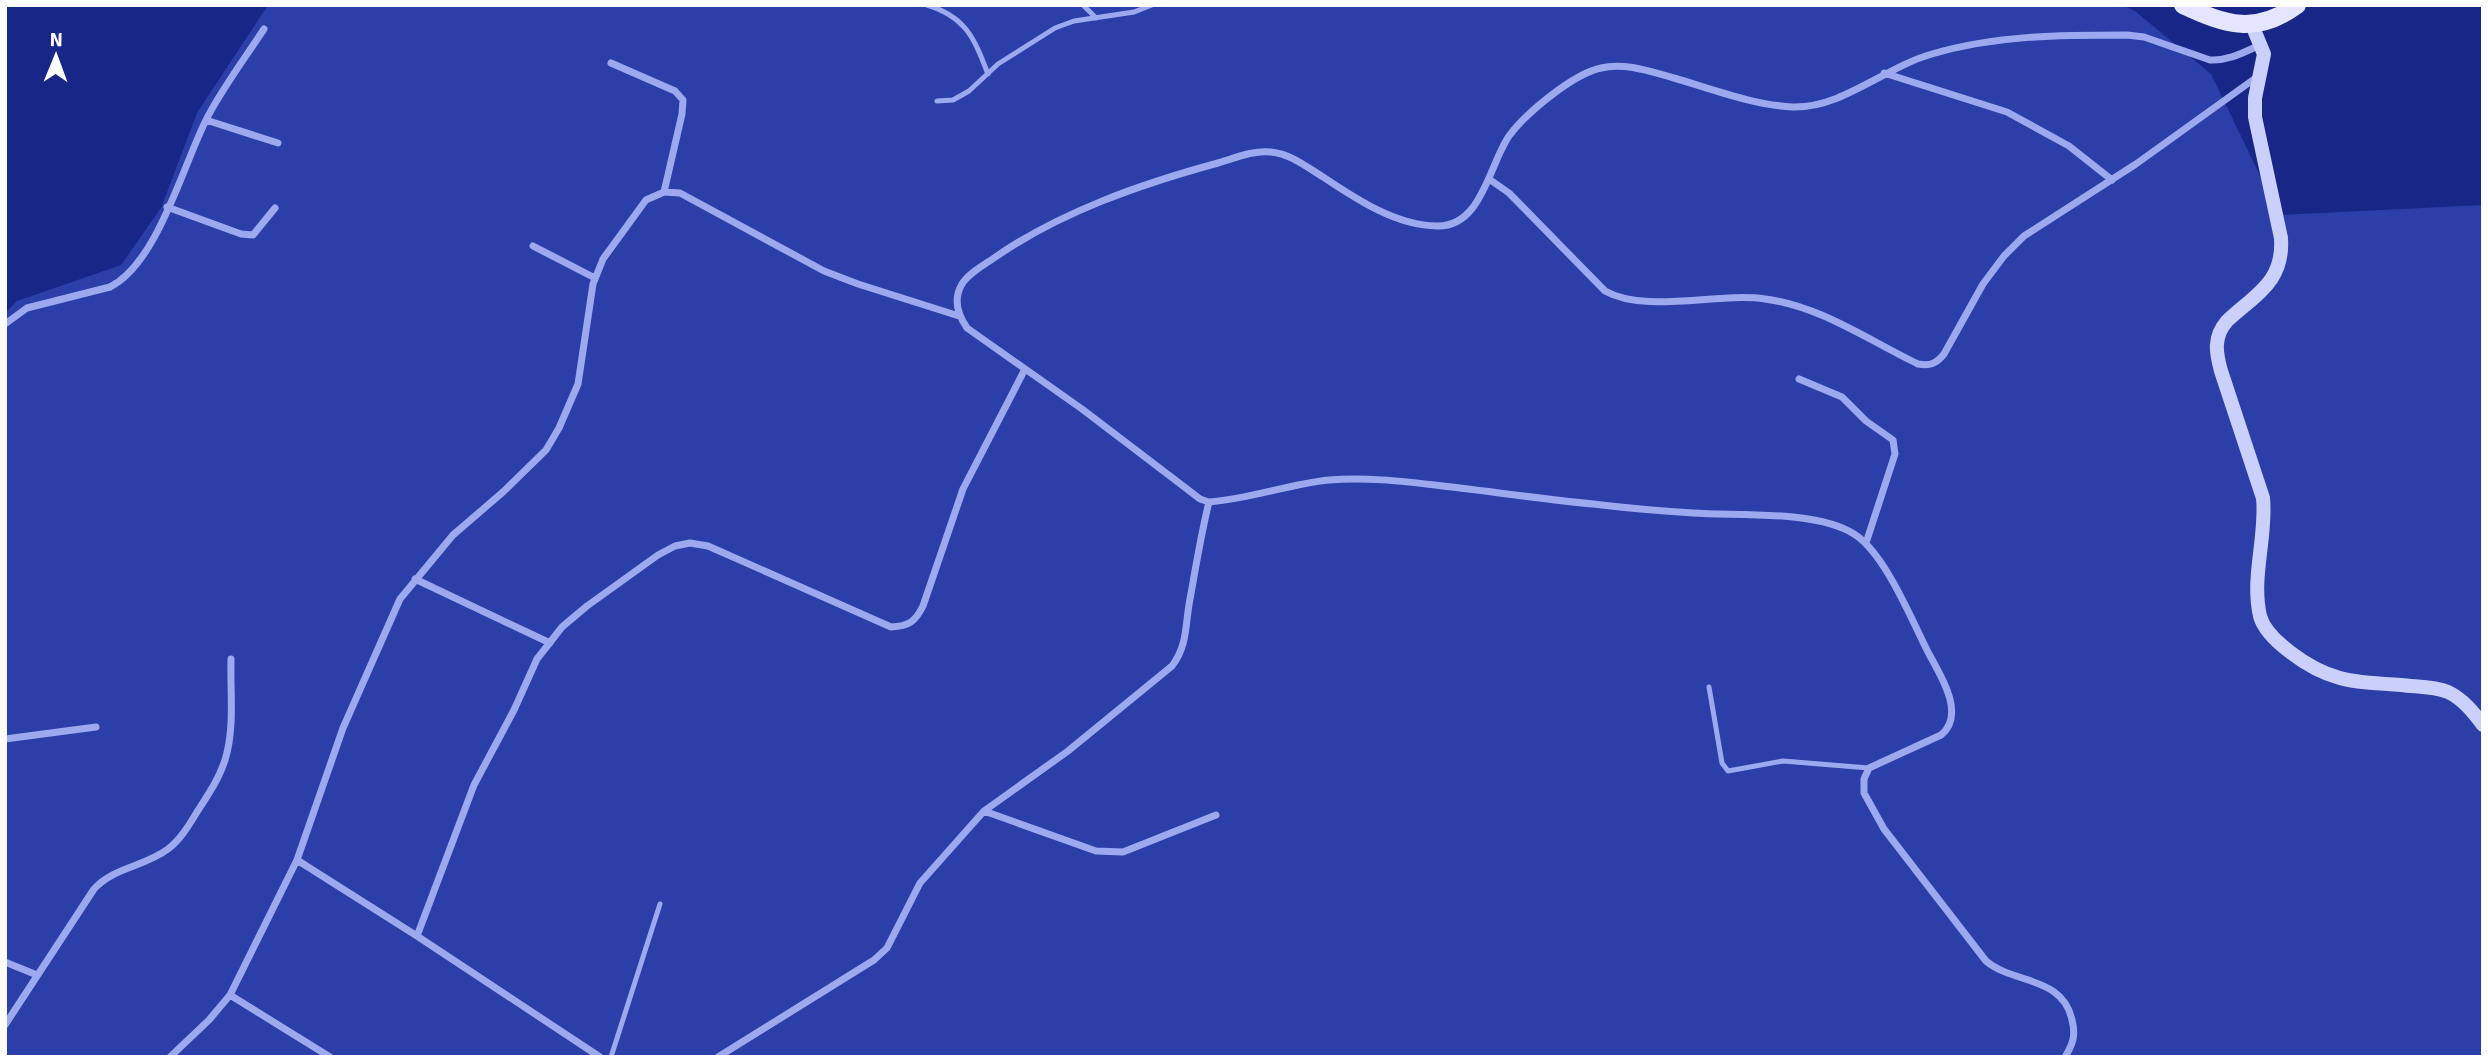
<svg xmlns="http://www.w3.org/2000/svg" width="2488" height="1062" font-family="Signika,sans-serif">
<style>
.green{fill:#2c3ea8}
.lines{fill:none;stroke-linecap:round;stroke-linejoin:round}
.lane{stroke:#9da9ee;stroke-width:5}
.street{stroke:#9da9ee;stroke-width:7}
.secondary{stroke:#cad0fa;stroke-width:14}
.primary{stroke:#e4e6ff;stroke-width:18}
</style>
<rect width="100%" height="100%" fill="#172687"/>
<path class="green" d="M268,5H2122L2135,11L2211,74L2279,215L2483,205V1057H5V313L17,301L121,265L161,208L197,113Z"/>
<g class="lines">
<path class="lane" d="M927,5C966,17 974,38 988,74
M1083,5L1096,18
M937,101L953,100L969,91L998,64L1055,28L1074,21L1134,12L1152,5
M1709,687L1722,763L1728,771L1783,761L1869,768
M611,1057L660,904"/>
<path class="street" d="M611,63L675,91L683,100L682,114L664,192
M1884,73L2007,112L2069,146L2112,180
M206,120L278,143
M1489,179L1509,193L1605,291C1646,314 1717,292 1765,299C1820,306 1868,340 1918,364C1930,366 1936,364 1944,354L1983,284L2004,256L2024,236L2136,164L2257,77
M167,207L241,234L253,235L275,208
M533,246L595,278
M5,324L27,308L110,287C158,263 183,164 208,116C224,86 245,58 264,29
M1799,379L1842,397L1866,421L1893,440L1895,454L1866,543
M415,579L550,643
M5,739L96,727
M984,811L1096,851L1123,852L1216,815
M297,860L417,936L600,1057
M417,936L474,785L514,710L537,659L562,627L587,606L658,555L675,546L690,543L708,546L891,627C909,626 915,622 923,606L963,489L1025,369
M5,962L37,975
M230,995L330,1057
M5,1025L94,889C114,867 144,867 168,849C181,839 189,825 197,812C208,795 219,779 225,760C235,728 230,692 231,659
M170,1057L209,1020L230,995L297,860L343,728L400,599L453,535L503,492L546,450L559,428L578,384L593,284L603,259L646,200L664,192L680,193L824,271L858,284L959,316
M718,1057L874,960L887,948L920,883L984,811L1068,751L1172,666C1188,645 1185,624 1190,599C1196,566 1201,534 1209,502
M2065,1057C2073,1044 2076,1035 2072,1020C2063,976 2013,984 1986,961L1884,829L1864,793V779L1869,768L1941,735C1966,715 1941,676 1929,654C1912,621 1885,553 1854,534C1817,510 1737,516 1693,513C1660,511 1626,508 1593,504C1540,499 1488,491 1435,485C1400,481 1364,477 1329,480C1289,484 1250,499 1209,502L1200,499L1187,489L1082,409L967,328C958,315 953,299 962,284C969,273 984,265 994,258C1060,212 1141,184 1218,163C1235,158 1253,150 1271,152C1290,154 1304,165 1320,175C1353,197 1395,226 1437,226C1482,227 1489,165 1509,136C1526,113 1573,74 1601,68C1624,62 1652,72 1674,78C1712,89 1753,105 1793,107C1843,108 1885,67 1932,54C1996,35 2061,35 2127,35L2144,37L2210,60C2229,61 2244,52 2260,45"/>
<path class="secondary" d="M2252,25L2264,54L2255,98V117L2281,238C2284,282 2256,294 2227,321C2213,337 2216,353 2221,371L2263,498C2267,536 2251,577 2260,616C2264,631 2278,643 2290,652C2329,682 2354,682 2401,685C2417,687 2433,686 2448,692C2463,699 2474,713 2483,725"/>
<path class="primary" d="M2183,5C2226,25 2256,35 2297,5"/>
</g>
<rect width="2488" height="1062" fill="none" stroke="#ffffff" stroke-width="14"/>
<g transform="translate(56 56) rotate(1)" stroke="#172687" stroke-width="5" paint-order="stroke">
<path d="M0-5L12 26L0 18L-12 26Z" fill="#ffffff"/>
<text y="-10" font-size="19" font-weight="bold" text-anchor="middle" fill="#ffffff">N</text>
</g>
</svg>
